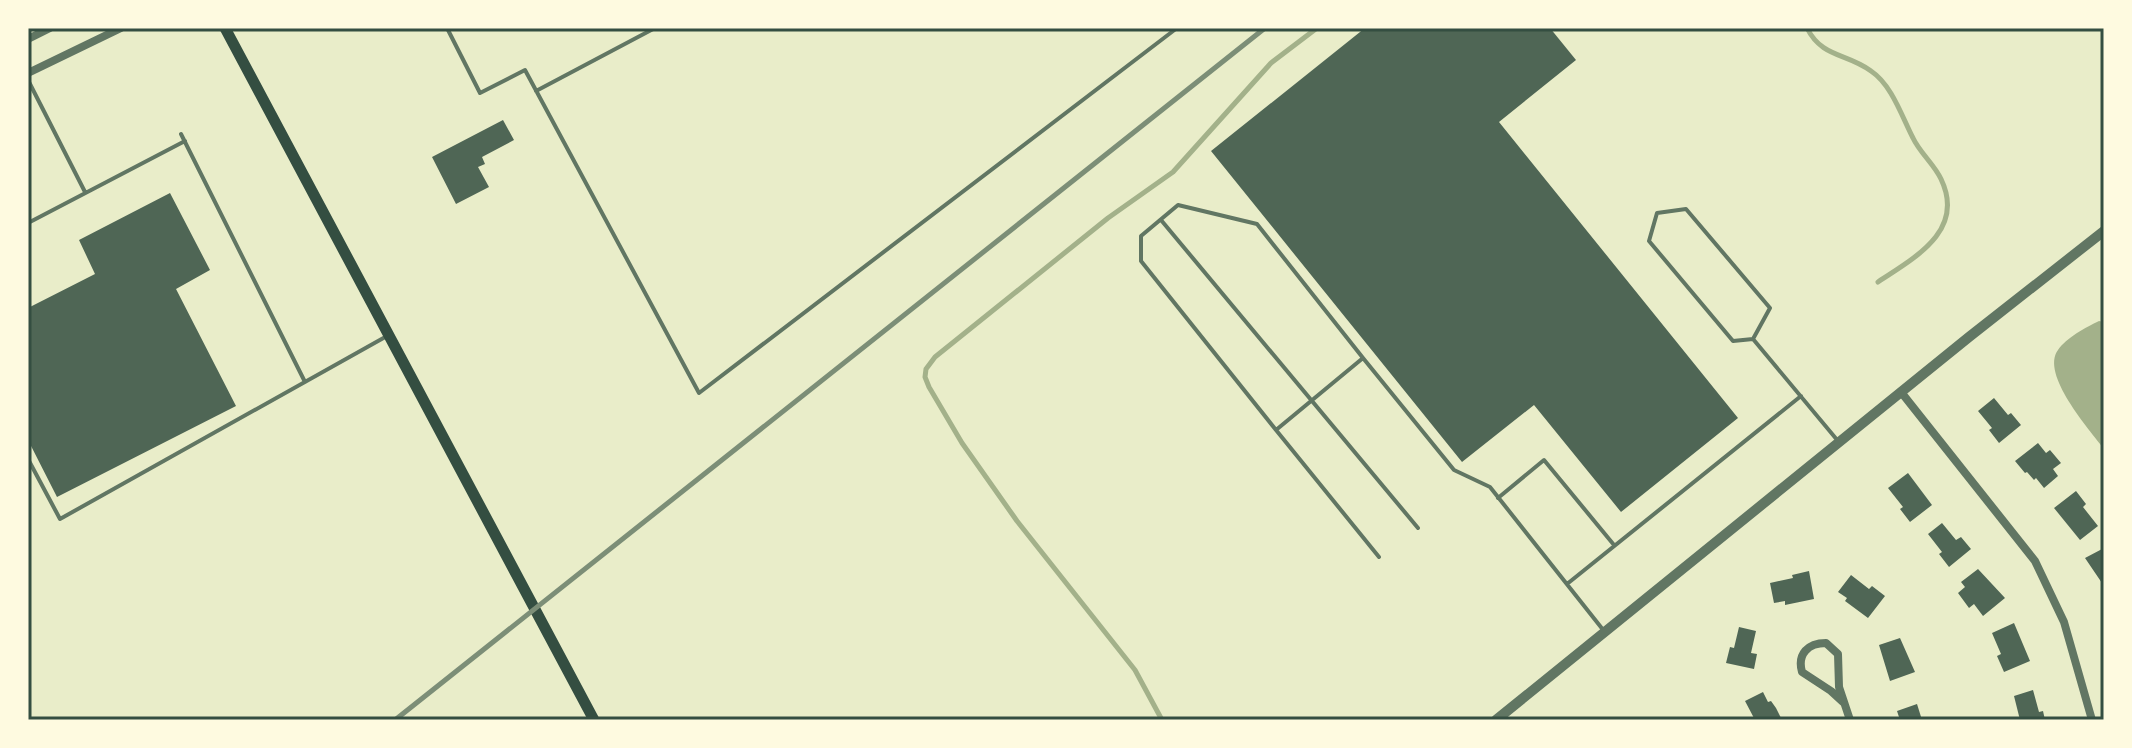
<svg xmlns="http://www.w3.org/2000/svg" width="2132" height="748" font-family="'Archivo Narrow',sans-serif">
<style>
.water{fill:#a3b18a}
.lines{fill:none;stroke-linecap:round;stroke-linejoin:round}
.stream{stroke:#a3b18a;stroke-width:5}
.building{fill:#4f6655}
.service{stroke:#617663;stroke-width:4}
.minor{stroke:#617663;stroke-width:8}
.tertiary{stroke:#617663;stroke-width:10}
.secondary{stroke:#344e41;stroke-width:11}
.rail{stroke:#7c8e77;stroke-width:5}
.neatline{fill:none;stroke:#344e41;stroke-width:3}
</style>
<rect width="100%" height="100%" fill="#e9edc9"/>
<path class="water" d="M2099,321L2104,322V449C2089,429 2040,374 2058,350C2066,338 2086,327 2099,321Z"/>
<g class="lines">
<path class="stream" d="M1807,28C1822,58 1847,53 1871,71C1892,85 1902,117 1913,138C1920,153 1934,164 1941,179C1966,231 1914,258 1878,282
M1162,720L1135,670L1017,521L962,443L929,387L925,377L926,369L935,357L1108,218L1173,172L1271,63L1317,28"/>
</g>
<path class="building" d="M1365,28H1550L1576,60L1499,122L1738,418L1621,512L1534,405L1462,462L1211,151Z
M503,120L514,140L482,157L485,164L478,167L489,187L456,204L432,157Z
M170,193L210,270L176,289L236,406L57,497L28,440V308L95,274L79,240Z
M1994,398L2008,415L2011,413L2021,425L1999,443L1989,430L1992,428L1978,411Z
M2038,443L2046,453L2050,450L2061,463L2053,469L2058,476L2044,488L2036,478L2034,480L2027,472L2025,473L2015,461Z
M1908,473L1932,505L1910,522L1900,509L1903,507L1888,488Z
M2076,491L2086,504L2083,507L2098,526L2080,540L2054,508Z
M1942,523L1956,540L1961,537L1971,549L1949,567L1939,554L1942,552L1928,534Z
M2104,548V586L2085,558Z
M1978,569L2005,598L1983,616L1974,604L1969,608L1958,593L1965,587L1961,582Z
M1809,571L1814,599L1785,605V601L1774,603L1770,583L1793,578L1792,575Z
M1851,575L1869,589L1872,586L1885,596L1868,618L1845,601L1847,598L1838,592Z
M2014,623L2030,661L2004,672L1997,656L2001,654L1992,633Z
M1739,627L1756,631L1751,653L1757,654L1754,669L1726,663L1730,647L1734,648Z
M1900,638L1915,672L1890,681L1879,645Z
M2033,690L2039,712L2043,711L2045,720H2020L2014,696Z
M1763,692L1768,702L1771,701L1776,708L1782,720H1755L1745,701Z
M1917,704L1922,720H1900L1897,711Z"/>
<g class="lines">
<path class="service" d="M447,28L480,93L525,70L699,393L1177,28
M28,80L85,192
M536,91L655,28
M181,134L305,382
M1161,220L1418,528
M28,223L185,141
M1753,339L1770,308L1686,209L1657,213L1649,241L1733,341L1753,339L1838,441
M1276,430L1141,261V236L1178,205L1257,224L1363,358
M28,459L60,519L387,336
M1498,498L1544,460L1614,545
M1379,557L1276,430L1363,358L1454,470L1490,487L1604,631
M1567,584L1801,396"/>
<path class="minor" d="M28,39L50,28
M28,73L121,28
M1901,392L2035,561L2064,622L2092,720
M1843,702L1831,691L1802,672C1797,654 1808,643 1826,643L1838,654L1839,687L1850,720"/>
<path class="tertiary" d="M1496,720L1969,337L2104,231"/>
<path class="secondary" d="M225,28L594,720"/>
<path class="rail" d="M395,720L1265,28"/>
</g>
<rect width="2132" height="748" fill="none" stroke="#fefae0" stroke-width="60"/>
<rect x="30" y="30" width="2072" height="688" class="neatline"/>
</svg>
